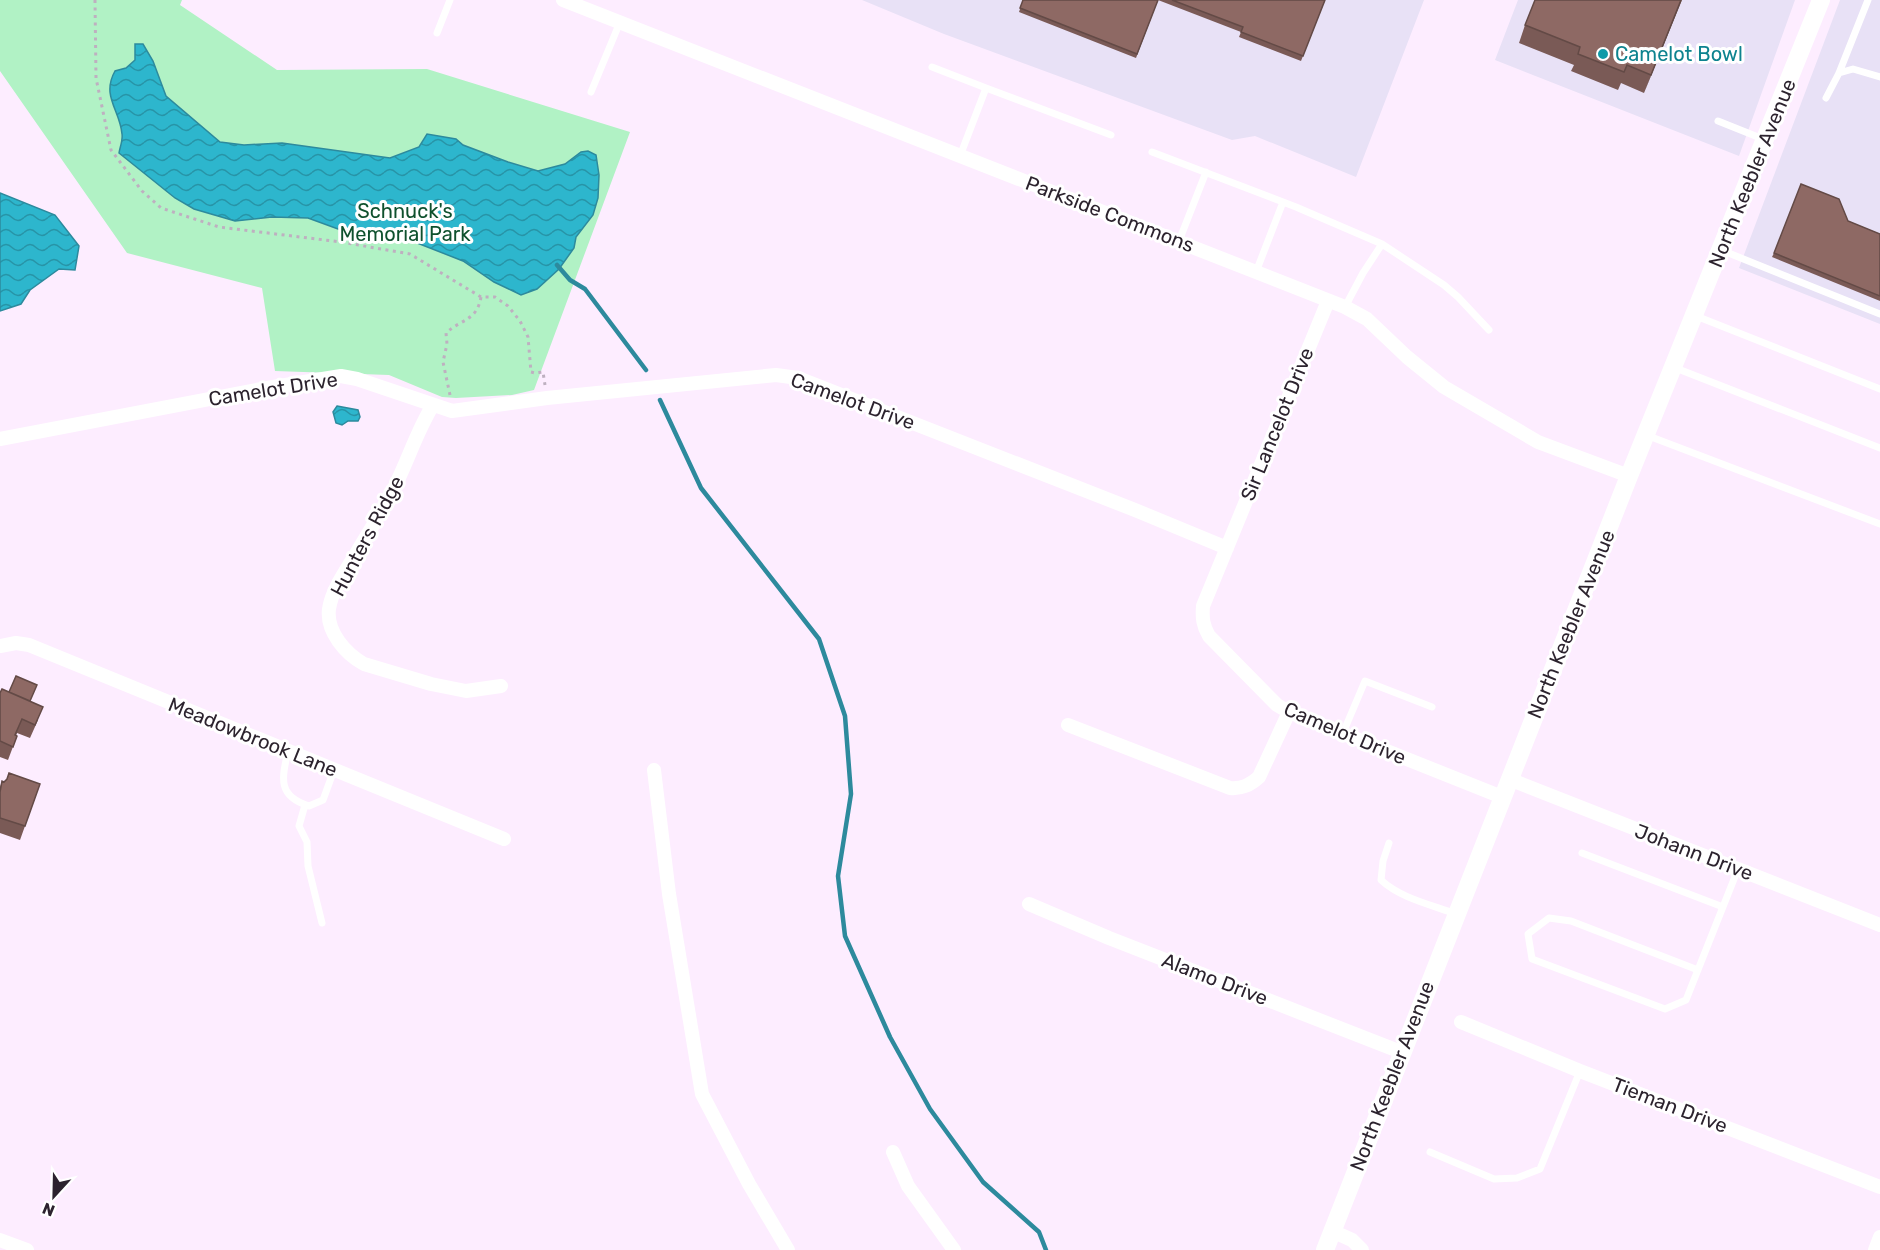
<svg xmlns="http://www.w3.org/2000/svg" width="1880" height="1250" font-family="Rubik,sans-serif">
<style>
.commercial{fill:#e8e1f6}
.park{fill:#b1f2c5}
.water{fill:url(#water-waves);stroke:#2d8a9d;stroke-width:1.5}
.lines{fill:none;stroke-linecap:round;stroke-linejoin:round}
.stream{stroke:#2d8a9d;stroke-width:4.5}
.path{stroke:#beb0c0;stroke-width:3;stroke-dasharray:3 4.5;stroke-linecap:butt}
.service{stroke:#fff;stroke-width:7}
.minor{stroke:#fff;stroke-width:14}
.tertiary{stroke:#fff;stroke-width:18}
.wall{fill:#7a5a56}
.shaded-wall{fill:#634a46}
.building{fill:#8e6964;stroke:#634a46;stroke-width:1.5}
.culture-dot{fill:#0f9aa8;stroke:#fff;stroke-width:2}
.labels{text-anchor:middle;stroke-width:6;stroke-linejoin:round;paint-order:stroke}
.culture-label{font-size:20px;fill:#0d838f;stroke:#fff;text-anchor:start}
.street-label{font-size:20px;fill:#2c232e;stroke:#fff}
.park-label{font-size:20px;fill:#0f512e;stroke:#fff}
</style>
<defs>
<pattern id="water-waves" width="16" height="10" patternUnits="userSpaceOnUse" patternTransform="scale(1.5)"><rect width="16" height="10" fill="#2db6cd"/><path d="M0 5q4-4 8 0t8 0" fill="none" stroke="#2794a7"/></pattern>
</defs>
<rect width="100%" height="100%" fill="#fdedff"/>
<path class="commercial" d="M862,0H1424L1356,177L1255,136L1232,140L944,34Z
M1518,0H1795L1739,156L1495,60Z
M1840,0H1880V324L1739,268Z"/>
<path class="park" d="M0,0H182L180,5L277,70L427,69L630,132L534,390L512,395L456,398L442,397L389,375L275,371L262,288L127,253L0,71Z"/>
<path class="water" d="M135,44H143L153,61L166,96L220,142L244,145L282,143L390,158L419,147L427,134L456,139L463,145L508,162L538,171L565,164L581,152L588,151L596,155L599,175L598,198L593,215L576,237L574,248L559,269L537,289L521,295L494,282L463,261L407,239L349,233L308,218L272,217L235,221L194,209L175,198L119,153C120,147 123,140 122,134C120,110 101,96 115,71L126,68L135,60Z
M0,193L55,215L79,246L75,270L59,269L30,290L21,304L0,311Z
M337,406L358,410L360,417L358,421H348L342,425L336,423L333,412Z"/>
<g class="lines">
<path class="stream" d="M557,265L570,280L585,289L646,370
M660,400L701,488L819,639L845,716L851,794L838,876L845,936L890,1037L930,1109L983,1182L1039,1232L1046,1250"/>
<path class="path" d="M95,0L96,78L111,150L142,191L161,208L219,227L341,242L410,254L481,297H495L508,306L520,321L528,337L531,372L535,373L543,372L545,385
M450,395L443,362L447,344L446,333C461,319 477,321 481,297"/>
<path class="service" d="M437,33L450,0
M932,67L986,88
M1839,73L1853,69L1880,77
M591,92L620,22
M1826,98L1839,73L1868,0
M1718,121L1763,139
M1152,152L1296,207L1382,244L1363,273L1345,307
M960,156L986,88L1111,135
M1179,241L1206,172
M1382,244L1444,285L1458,297L1489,330
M1721,250L1880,314
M1256,272L1283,202
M1696,316L1880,389
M1673,367L1880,448
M1646,435L1880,524
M1343,733L1365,681L1432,707
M288,751C282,778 277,796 309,806L323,800L334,770
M305,805L299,826L307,842L308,866L322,923
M1389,843L1383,861L1381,880C1400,898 1432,905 1456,914
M1582,853L1723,907
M1698,970L1571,921L1549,918L1528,934L1532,959L1665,1009L1686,1000L1738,869
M1430,1152L1494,1179L1517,1178L1540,1169L1580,1071"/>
<path class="minor" d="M563,0L1345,307L1367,319L1407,357L1444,387L1538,442L1629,476
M1328,301L1203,606C1202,618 1203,626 1209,636L1277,705L1289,712L1502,797
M433,405C416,432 407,464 392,492C381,513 369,532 357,552C347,569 332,589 329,609C326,632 346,654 364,664L431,684L466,691L501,686
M0,439L267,388L341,376L357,379L452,411L547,398L776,375L798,378L1135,510L1227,548
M0,646L16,643L29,645L504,839
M1068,725L1230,788C1242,789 1250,785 1259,777L1289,712
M654,770L669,894L702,1094L749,1184L788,1250
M1509,779L1880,925
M1029,904L1109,938L1401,1052
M1461,1022L1580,1071L1880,1187
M893,1152L908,1186L954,1250
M1332,1231L1352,1240L1362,1250
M0,1240L27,1250
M1875,1250L1880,1237"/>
<path class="tertiary" d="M1325,1250L1629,476L1821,0"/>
</g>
<path class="wall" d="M1023,0H1158L1136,58L1019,12Z
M1158,0H1325L1301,61L1239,37L1241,32Z
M1682,0L1644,93L1621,83L1618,90L1571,71L1574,65L1519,43L1525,25Z
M1848,221L1880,234V301L1772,257L1774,253Z
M0,693L30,702L38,720L30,738L17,733L16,736H17L8,760L0,757Z
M2,781L40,784L20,840L0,833V787Z"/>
<path class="shaded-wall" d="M1681,0L1677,11L1644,93L1651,75Z"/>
<path class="building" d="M1023,0H1158L1137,54L1020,8Z
M1172,0H1325L1303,56L1241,32L1243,27Z
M1535,0H1681L1651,75L1627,65L1624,72L1578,54L1580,47L1525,25Z
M1801,184L1839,199L1848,221L1880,234V296L1774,253Z
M16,676L37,685L30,701L9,692Z
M2,689L43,707L35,725L22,719L15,735L17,736L13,747L0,741V693Z
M9,773L40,784L25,826L0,818V792L2,781L4,782L7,779Z"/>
<circle class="culture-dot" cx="1603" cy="54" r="6"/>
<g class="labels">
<g class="culture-label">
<text x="1615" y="61">Camelot Bowl</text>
</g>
<g class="street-label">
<text transform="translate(1752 173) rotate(-68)" y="7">North Keebler Avenue</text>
<text transform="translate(1110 214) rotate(21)" y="7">Parkside Commons</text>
<text transform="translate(273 389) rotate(-9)" y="7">Camelot Drive</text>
<text transform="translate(853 401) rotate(20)" y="7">Camelot Drive</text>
<text transform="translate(1277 424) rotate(-68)" y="7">Sir Lancelot Drive</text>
<text transform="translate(367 536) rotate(-62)" y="7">Hunters Ridge</text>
<text transform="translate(1571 624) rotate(-68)" y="7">North Keebler Avenue</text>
<text transform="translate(1345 733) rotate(23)" y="7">Camelot Drive</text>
<text transform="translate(253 737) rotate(22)" y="7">Meadowbrook Lane</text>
<text transform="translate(1694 852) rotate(21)" y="7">Johann Drive</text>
<text transform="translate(1215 979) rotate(21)" y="7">Alamo Drive</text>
<text transform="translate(1392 1076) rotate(-69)" y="7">North Keebler Avenue</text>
<text transform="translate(1670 1105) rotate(21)" y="7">Tieman Drive</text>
</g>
<g class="park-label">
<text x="405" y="218">Schnuck's<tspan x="405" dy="23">Memorial Park</tspan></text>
</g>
</g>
<g transform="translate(54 1196) rotate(202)" stroke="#ffffff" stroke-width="4.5" paint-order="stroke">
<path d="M0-4.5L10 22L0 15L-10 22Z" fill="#2c232e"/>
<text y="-9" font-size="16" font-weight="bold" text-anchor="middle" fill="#2c232e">N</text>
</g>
</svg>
